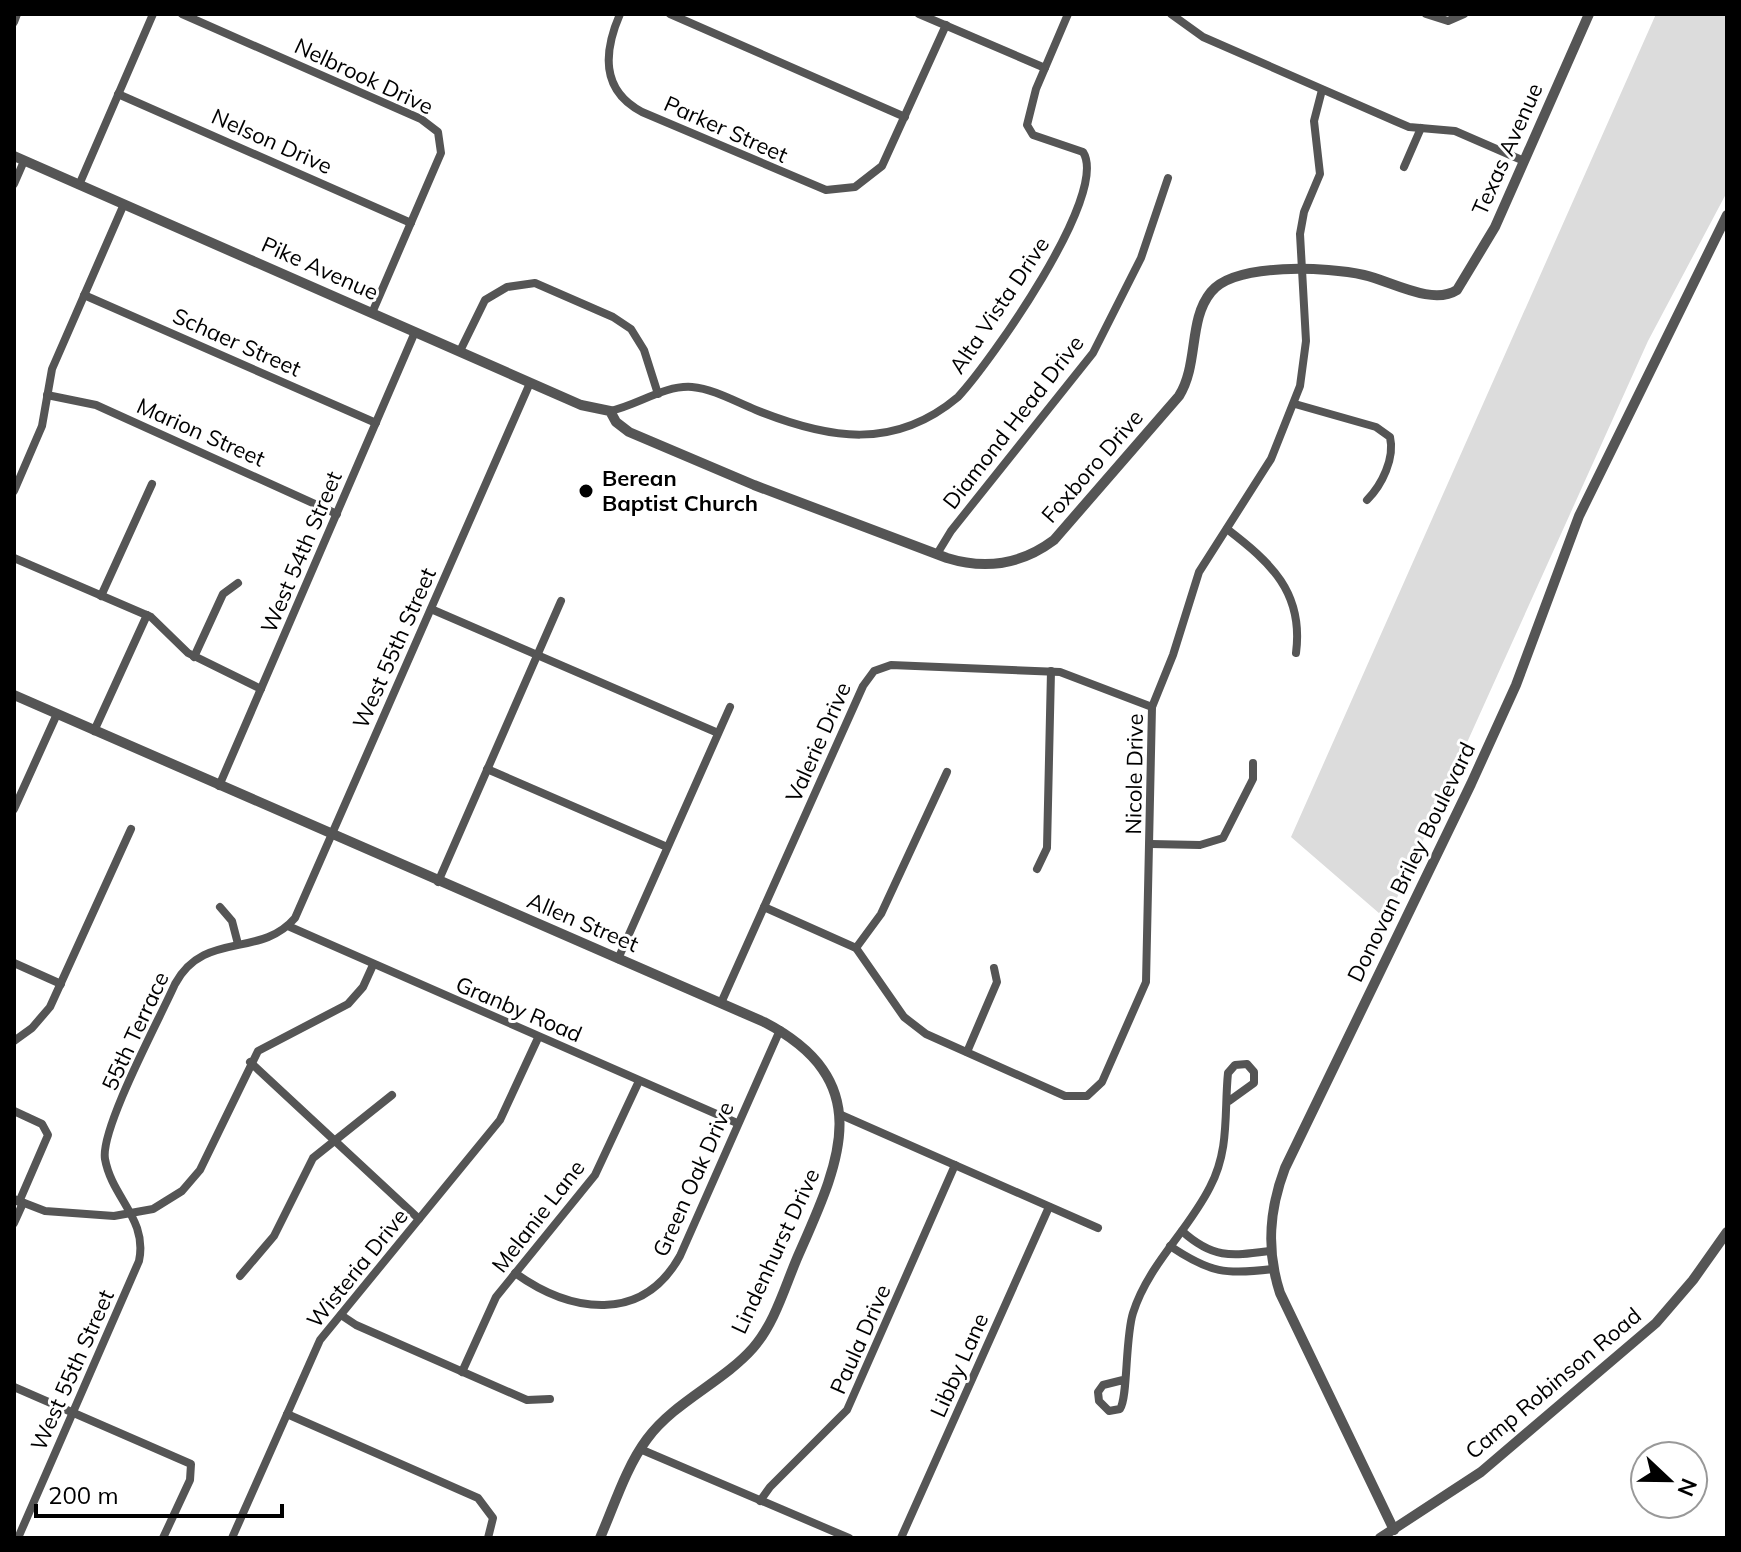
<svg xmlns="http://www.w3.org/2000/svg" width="1741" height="1552" viewBox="0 0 1741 1552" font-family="Mulish,sans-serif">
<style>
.green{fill:#dcdcdc}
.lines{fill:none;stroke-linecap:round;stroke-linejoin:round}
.minor{stroke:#555;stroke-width:8}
.tertiary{stroke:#555;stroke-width:10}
.poi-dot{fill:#000;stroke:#fff;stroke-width:3}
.labels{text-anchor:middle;stroke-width:6;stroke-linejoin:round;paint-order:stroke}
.street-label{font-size:22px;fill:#000;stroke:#fff}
.poi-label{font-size:22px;font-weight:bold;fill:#000;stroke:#fff;text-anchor:start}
</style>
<rect width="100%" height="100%" fill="#fff"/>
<polygon class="green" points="1656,14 1727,14 1727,192 1648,341 1387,920 1291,837"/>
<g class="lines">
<g class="minor">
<polyline points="182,14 421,119 438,132 441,153 372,313"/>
<path d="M620 14C604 51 600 90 642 112L826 190 855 187 882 166 946 25"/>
<polyline points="670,14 905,117"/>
<polyline points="919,14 1045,68"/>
<polyline points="1171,14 1203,37 1395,121 1409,127 1455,131 1524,161"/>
<polyline points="1426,14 1448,21 1464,14"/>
<polyline points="14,22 17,14"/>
<polyline points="118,94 411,223"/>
<polyline points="1404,167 1421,128"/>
<polyline points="14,184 24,161"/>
<polyline points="79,185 153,14"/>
<polyline points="84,295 376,423"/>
<polyline points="460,351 485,300 507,287 535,283 613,317 631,329 644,350 658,394"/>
<polyline points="47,395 96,405 337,514"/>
<path d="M1295 404 1376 427 1390 437C1395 458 1382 485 1367 500"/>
<path d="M610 411C638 405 664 385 692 387 714 389 736 402 756 410 828 439 894 451 958 397 989 364 1110 194 1083 152L1033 135 1027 125 1036 89 1068 14"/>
<polyline points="14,491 42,426 52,369 124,204"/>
<path d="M1227 529C1270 562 1304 592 1296 653"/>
<polyline points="937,554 951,531 1093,353 1141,258 1168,178"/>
<polyline points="14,558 151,617 188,653 261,689"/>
<polyline points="101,596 152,484"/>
<polyline points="431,609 718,733"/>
<polyline points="194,657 223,594 238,583"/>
<polyline points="94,731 147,615"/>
<polyline points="487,769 667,847"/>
<polyline points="219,786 415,332"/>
<polyline points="14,809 57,714"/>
<polyline points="1151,844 1200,845 1223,838 1253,779 1253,763"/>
<polyline points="1037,869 1047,848 1051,671"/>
<polyline points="438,882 561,601"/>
<polyline points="220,907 232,921 238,944"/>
<polyline points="764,907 856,948 904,1017 926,1034 1065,1096 1087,1096 1102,1082 1146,982 1152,707 1173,655 1199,572 1271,459 1300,386 1306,341 1300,234 1304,212 1320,174 1314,121 1322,90"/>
<polyline points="288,926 737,1123"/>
<polyline points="856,948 881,914 947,772"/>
<polyline points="618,959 730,707"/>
<polyline points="14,963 61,984"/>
<polyline points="721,1003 863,686 874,671 891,665 1060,672 1152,707"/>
<polyline points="14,1041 32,1028 50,1007 131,829"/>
<polyline points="967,1052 997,982 994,968"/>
<polyline points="250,1062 419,1219"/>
<polyline points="14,1111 42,1124 48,1135 19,1202"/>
<polyline points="839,1114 1098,1228"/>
<polyline points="14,1199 45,1211 114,1216 153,1209 182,1191 200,1170 258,1051 348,1004 363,987 373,965"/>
<polyline points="14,1223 23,1203"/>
<path d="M1182 1231C1213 1259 1231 1256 1270 1251"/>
<path d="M1170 1246C1210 1273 1226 1275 1273 1269"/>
<path d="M515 1273C571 1313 642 1324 680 1256L780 1030"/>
<polyline points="240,1276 274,1236 313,1158 392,1095"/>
<polyline points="341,1315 356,1325 527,1400 550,1399"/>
<polyline points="462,1372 496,1297 595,1175 639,1081"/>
<path d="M1123 1380 1103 1385 1098 1392 1099 1401 1109 1411 1120 1409C1128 1398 1125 1338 1133 1313 1148 1265 1188 1231 1210 1187 1230 1149 1224 1112 1228 1073L1235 1065 1247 1064 1254 1072V1083L1229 1101"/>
<polyline points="14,1387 191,1464 190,1480 163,1538"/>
<polyline points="287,1414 478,1498 493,1518 488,1538"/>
<polyline points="640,1449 849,1538"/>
<polyline points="760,1501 770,1487 847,1410 955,1165"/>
<path d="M18 1538 139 1261C148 1219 112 1198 105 1159 100 1129 160 1018 175 984 204 930 260 959 295 918L530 383"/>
<polyline points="232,1538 320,1340 500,1120 538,1038"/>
<polyline points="901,1538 1049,1207"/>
</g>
<g class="tertiary">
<path d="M14 156 581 405 610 411 616 422 629 432 754 485 947 558C986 570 1022 564 1054 540L1179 396C1199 364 1188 320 1211 292 1235 262 1328 267 1364 275 1391 281 1432 306 1457 290L1495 227 1589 14"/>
<path d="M14 695 764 1022C879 1082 839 1163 798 1256 785 1286 775 1323 753 1348 723 1382 674 1402 647 1439 626 1467 614 1506 600 1538"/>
<path d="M1394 1530 1280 1293C1266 1250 1269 1210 1285 1168L1471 784 1516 685 1579 516 1727 215"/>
<polyline points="1380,1538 1481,1472 1656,1323 1693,1280 1727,1232"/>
</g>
</g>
<circle class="poi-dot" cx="586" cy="491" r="8"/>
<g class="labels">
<g class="street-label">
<text transform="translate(364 76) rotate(25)" y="8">Nelbrook Drive</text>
<text transform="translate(726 129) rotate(24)" y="8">Parker Street</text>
<text transform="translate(272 141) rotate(24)" y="8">Nelson Drive</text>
<text transform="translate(1507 149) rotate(-66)" y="8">Texas Avenue</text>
<text transform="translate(320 268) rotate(24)" y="8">Pike Avenue</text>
<text transform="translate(999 305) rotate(-56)" y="8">Alta Vista Drive</text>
<text transform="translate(237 342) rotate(24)" y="8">Schaer Street</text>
<text transform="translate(1013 422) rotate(-52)" y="8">Diamond Head Drive</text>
<text transform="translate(201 432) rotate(24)" y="8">Marion Street</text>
<text transform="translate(1092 466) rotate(-49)" y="8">Foxboro Drive</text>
<text transform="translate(301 552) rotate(-67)" y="8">West 54th Street</text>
<text transform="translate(394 648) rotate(-66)" y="8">West 55th Street</text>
<text transform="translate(818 742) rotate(-66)" y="8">Valerie Drive</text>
<text transform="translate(1134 774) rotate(-89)" y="8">Nicole Drive</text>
<text transform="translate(1411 862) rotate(-64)" y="8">Donovan Briley Boulevard</text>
<text transform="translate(583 922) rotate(23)" y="8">Allen Street</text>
<text transform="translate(519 1009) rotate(23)" y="8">Granby Road</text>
<text transform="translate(135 1031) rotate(-65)" y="8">55th Terrace</text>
<text transform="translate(693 1179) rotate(-66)" y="8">Green Oak Drive</text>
<text transform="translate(538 1216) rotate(-52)" y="8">Melanie Lane</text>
<text transform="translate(775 1251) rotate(-65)" y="8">Lindenhurst Drive</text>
<text transform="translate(357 1268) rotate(-51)" y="8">Wisteria Drive</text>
<text transform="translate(860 1339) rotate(-66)" y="8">Paula Drive</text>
<text transform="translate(959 1365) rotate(-66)" y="8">Libby Lane</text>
<text transform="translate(72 1370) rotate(-66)" y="8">West 55th Street</text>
<text transform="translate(1553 1383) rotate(-40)" y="8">Camp Robinson Road</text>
</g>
<g class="poi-label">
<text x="602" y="486">Berean<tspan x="602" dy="25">Baptist Church</tspan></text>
</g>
</g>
<rect width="1741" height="1552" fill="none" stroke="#000000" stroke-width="32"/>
<g transform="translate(1669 1480) rotate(112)"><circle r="38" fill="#ffffff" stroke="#999999" stroke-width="2"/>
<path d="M0-6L14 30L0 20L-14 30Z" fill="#000000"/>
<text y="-12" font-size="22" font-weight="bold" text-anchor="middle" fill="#000000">N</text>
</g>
<path d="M36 1504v12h246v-12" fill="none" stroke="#000000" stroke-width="4"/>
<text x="48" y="1504" font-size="24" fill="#000000" stroke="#ffffff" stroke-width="6" paint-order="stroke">200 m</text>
</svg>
